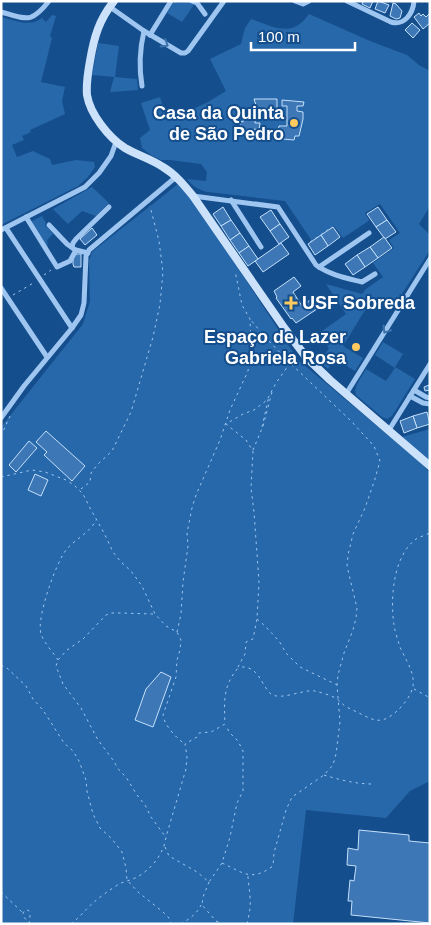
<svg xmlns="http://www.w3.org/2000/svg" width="431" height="925" viewBox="0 0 431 925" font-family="Arial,sans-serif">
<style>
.green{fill:#2768ab}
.building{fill:#3d77b5;stroke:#c4e0fb}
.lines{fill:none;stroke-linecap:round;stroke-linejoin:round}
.path{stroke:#9ec6f0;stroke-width:1;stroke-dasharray:2.5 4;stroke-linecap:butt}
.street{stroke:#9ec6f0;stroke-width:5}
.secondary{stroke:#cce2fb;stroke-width:8}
.oneway{stroke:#3e72aa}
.poi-dot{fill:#ffca5d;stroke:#154e8c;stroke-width:2}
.labels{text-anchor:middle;stroke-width:4;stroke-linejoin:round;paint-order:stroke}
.poi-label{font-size:18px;font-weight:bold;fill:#fff;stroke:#154e8c;text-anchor:end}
</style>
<rect width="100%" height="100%" fill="#154e8c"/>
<g class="green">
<polygon points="174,1 186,1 195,3 182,22 167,13"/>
<path d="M309 14 370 41 407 55 419 65 430 71V206L419 224 430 235V250L393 308 373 297 343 346 363 358 355 371 335 359 328 369 320 362 329 348 318 334 346 314 326 284 362 294 366 289 383 277 373 263 394 248 389 240 400 233 380 204 365 213 369 220 367 222 343 238 334 226 312 241 285 201 208 192C198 190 193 186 187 179L206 181 207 172 201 164 170 160H161L151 155 142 148 140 138 150 130 141 103 160 97 168 121 208 102 226 91 210 59 241 44 245 28 251 19C267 24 286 36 301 23 304 21 306 17 309 14Z"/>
<path d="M52 15 56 16 50 36 52 38 41 82 65 87 62 101 65 114 30 130 31 132 22 136 24 140 12 145 17 157 33 151 50 159 52 165 76 160 94 162 95 167 88 177 78 186 1 225V17C15 20 29 28 42 18L46 22Z"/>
<polygon points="98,43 119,46 115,77 137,79 138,90 110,92 114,77 92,75"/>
<polygon points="178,184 195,202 298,360 417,459 430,473 430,781 410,791 386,818 306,810 293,924 1,924 1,427 83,324 90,301 89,261 92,252"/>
<polygon points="92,187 109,203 96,216 82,211 68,224 53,209"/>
<polygon points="42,216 46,223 45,225 53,234 47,240 48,249 33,225 32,221"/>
<path d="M383 342 403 354 395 367 415 379 392 416 387 419 382 417 356 395C353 386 362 377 366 369L386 381 395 368 375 355Z"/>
<polygon points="430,429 430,462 402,437"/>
</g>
<g class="building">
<polygon points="363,1 373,1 370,8 362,4"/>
<polygon points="378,1 389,5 385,13 375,9"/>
<polygon points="393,3 396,4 402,11 400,18 396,19 390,16"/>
<polygon points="419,13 421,16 423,14 426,17 429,14 430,16 430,23 423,29 414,17"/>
<polygon points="412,23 420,30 413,38 405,30"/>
<polygon points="254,99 277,99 277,110 265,108 256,109 255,123 260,123 259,130 254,129 253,134 240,132 240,121 243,122 245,111 250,111 256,105"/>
<polygon points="282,100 304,102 303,106 297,106 297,111 303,112 303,119 299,136 295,136 294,140 283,139 284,134 278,133 279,126 287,126 287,106 282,106"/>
<polygon points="223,207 231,220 221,226 213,214"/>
<polygon points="378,207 387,220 376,227 367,214"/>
<polygon points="271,210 280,224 270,231 260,217"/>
<polygon points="231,220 240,233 230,240 221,226"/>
<polygon points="387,220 396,232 385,239 376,227"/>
<polygon points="280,224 289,237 279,244 270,231"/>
<polygon points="333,227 340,237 328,246 321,235"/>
<polygon points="92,228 97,235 85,245 80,239"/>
<polygon points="240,233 249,246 239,253 230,240"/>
<polygon points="321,235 328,246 315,255 308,244"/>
<polygon points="384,237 392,248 378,258 370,247"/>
<polygon points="281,243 289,254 263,272 255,261"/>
<polygon points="249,246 258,259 248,266 239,253"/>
<polygon points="370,247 378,258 365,267 357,255"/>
<polygon points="77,254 81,254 81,267 74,267 73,264 73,260 74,256"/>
<polygon points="357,255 365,267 353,275 345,264"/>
<polygon points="294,277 301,286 293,292 302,306 310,300 317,309 296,323 292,318 291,319 276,298 277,297 274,291"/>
<polygon points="429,385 430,390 425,391 424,387"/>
<polygon points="427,412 430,424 417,428 413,416"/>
<polygon points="413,416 417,428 404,433 400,421"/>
<polygon points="46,431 85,466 72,481 44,455 47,452 36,442"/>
<polygon points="29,441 37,448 16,472 9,465"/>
<polygon points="35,474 48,480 41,496 28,490"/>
<polygon points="161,672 171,677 153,727 135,720 146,689"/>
<polygon points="359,830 409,835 409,841 430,843 430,923 351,915 352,901 348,901 350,880 354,881 356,866 347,865 348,848 358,850"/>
</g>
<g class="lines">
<g class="path">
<polyline points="310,242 332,227"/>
<polyline points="44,275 51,270"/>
<polyline points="13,295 35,282"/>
<path d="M290 363 276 383 267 400 254 410 243 414 226 424 246 440 253 451 251 488 254 512 259 582 257 619 253 639 246 642 245 654 238 667C253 666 257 673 264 685 266 688 268 692 271 694 281 701 303 689 315 691 322 693 331 695 337 699 340 701 342 704 345 706 350 709 355 711 359 713 376 722 382 724 397 711 403 706 412 694 413 686 415 672 405 659 400 647 398 640 395 632 394 625 390 599 393 556 416 539 420 537 425 535 430 533"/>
<polyline points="262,427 269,396"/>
<polyline points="1,436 10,416"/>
<polyline points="253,450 263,426 272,392"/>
<path d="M1 477 32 470 45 472 66 480 74 485 83 494 90 508 104 533 113 552 121 562 131 571 142 586 155 614 166 626 177 632 181 640 180 650 177 660 176 677 163 715C164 725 177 739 185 744"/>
<polyline points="81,489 90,482 91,473 98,464 112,451 131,412 153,337 160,304 163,272 159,241 150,206"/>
<polyline points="153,614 120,613 112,613 106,615 83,639 67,650 58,660 56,666 63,684 81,708 98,740 113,760 119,770 126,777 137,795 145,805 151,817 165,836"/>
<polyline points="257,619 265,626 279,641 286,653 300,667 337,685"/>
<polyline points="177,632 181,614 183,582 188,546 187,533 192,508 196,495 220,440 230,410 248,371 251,343 250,319 242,305 235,271"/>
<path d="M58 660C53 652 44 643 41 634 36 618 56 563 66 550 75 539 90 533 96 520"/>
<polyline points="1,665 7,668 26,686 33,699 43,710 64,743 73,751 79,761 86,780 87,791 93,814 100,828 112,839 122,852 126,868 127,880 138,892 163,912 169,918 171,924"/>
<polyline points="414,689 430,698"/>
<path d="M324 775C340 780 356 784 373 784"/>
<polyline points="165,847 169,856 197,872 209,882 222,863 230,837 237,803 243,791 243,751 238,741 229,732 226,725"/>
<path d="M222 863C244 873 251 882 273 866L274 853 286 810 292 797 324 775 333 765 336 754 340 722 337 685 338 675 344 653 353 630 356 618 357 608 347 566 348 555 353 534 365 508 375 479 380 461 374 446 351 421 290 363 265 337 250 319"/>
<polyline points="209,882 203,897 202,905 216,921 224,924"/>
<polyline points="1,892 22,912"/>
<path d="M29 924C30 920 30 917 30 913L28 910H25L23 913C23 918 27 920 30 924"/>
<path d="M71 924C79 918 86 909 94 902 100 897 108 891 116 886 123 881 130 881 137 877 152 869 164 853 166 837L186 769 187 756 185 744 197 737 199 733 211 732 225 724C224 701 223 686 238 668"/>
<path d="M181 924C189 919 197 914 201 905"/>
<path d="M247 924C249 915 251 907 250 898 250 890 248 883 248 876"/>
</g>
<g class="street">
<polyline points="192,1 197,3 205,14"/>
<polyline points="295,1 303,4 309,1"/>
<path d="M347 1 391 22C404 26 413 14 414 1"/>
<polyline points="110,7 144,31 181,53 185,53 188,51 224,1"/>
<path d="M1 12C27 19 31 24 49 1"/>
<polyline points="150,35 171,1"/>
<path d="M142 86C139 68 140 48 144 31"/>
<path d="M193 196 278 207 316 265C330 275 346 278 362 282L375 274"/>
<polyline points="231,200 261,247"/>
<polyline points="26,217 57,267 70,261 76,250 88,253"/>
<polyline points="49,225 67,244 74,249"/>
<polyline points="6,228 72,328"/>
<polyline points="1,230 85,187 99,173 111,156 116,142"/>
<polyline points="72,247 73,243 76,239 109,207"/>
<polyline points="319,267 369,233"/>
<polyline points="1,288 47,357"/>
<polyline points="414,390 426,397 430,398"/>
<polyline points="346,394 430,259"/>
<polyline points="410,396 423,403 430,404"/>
<polyline points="1,418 24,386 72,328 81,315 84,303 86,256 89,250 176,177"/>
<polyline points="389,430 430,364"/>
</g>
<path class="secondary" d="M114 1C99 20 94 37 90 61 88 72 86 84 87 95 90 114 109 138 125 148 137 155 151 159 163 167 175 174 184 185 193 196L285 329 306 357 330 380 430 466"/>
</g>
<defs><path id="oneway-chevron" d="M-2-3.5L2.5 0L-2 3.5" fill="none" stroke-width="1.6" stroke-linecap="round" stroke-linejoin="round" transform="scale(1.25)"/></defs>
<g class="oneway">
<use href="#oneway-chevron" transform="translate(165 44) rotate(32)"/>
<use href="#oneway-chevron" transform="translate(386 330) rotate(122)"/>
</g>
<g class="poi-dot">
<circle cx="294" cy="123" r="5"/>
<path d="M288.5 295.5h5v5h5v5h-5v5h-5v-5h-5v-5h5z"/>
<circle cx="356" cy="347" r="5"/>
</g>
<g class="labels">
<g class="poi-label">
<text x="284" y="119">Casa da Quinta<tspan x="284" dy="21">de São Pedro</tspan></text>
<text x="302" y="309" text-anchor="start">USF Sobreda</text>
<text x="346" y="343">Espaço de Lazer<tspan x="346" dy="21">Gabriela Rosa</tspan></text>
</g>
</g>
<rect width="431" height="925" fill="none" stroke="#ffffff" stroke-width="5"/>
<path d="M251 42v8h104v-8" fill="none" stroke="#ffffff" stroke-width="2.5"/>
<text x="258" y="42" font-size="15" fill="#ffffff" stroke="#154e8c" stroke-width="4" paint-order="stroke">100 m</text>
</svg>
